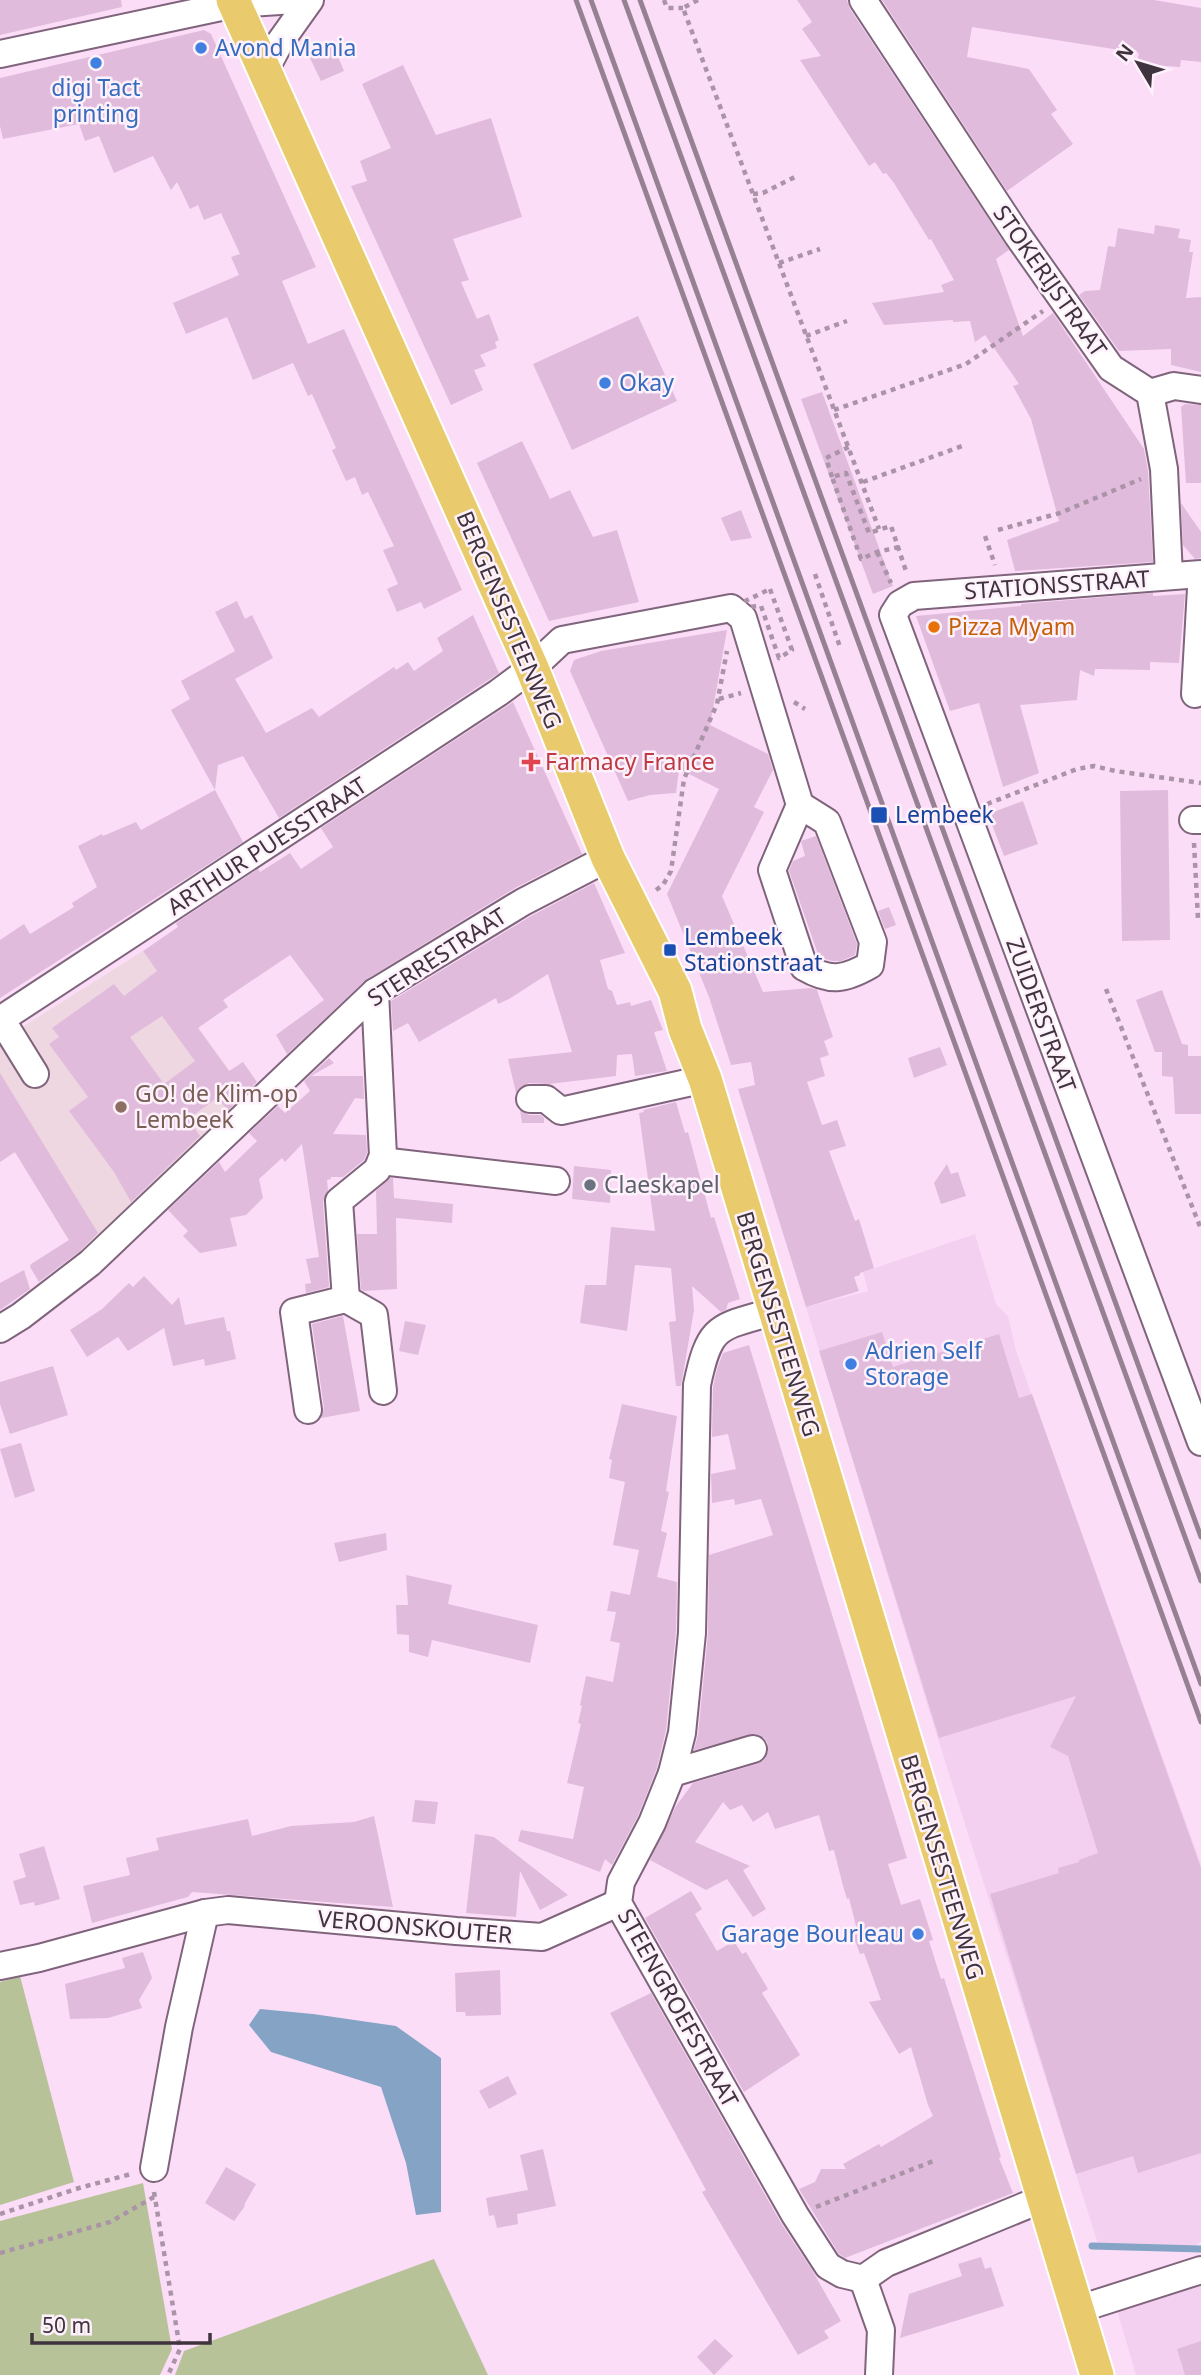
<svg xmlns="http://www.w3.org/2000/svg" width="1201" height="2375" viewBox="0 0 1201 2375" font-family="'Noto Sans',sans-serif">
<style>
.built{fill:#f4d0f0}
.education{fill:#efd7e2}
.green{fill:#b7c299}
.water{fill:#85a4c5}
.lines{fill:none;stroke-linecap:round;stroke-linejoin:round}
.stream{stroke:#85a4c5;stroke-width:7}
.building{fill:#e0bbdc;fill-rule:evenodd}
.minor-casing{stroke:#7f647c;stroke-width:30}
.major-casing{stroke:#fff;stroke-width:37}
.path{stroke:#ab94a8;stroke-width:4.5;stroke-dasharray:5 5;stroke-linecap:butt}
.minor{stroke:#fff;stroke-width:26}
.major{stroke:#e9cb6d;stroke-width:33}
.rail{stroke:#968193;stroke-width:5}
.shop-dot{fill:#3f7fe0;stroke:#fef1fc;stroke-width:2.5}
.food-dot{fill:#e8710a;stroke:#fef1fc;stroke-width:2.5}
.health-dot{fill:#e0444e;stroke:#fef1fc;stroke-width:2.5}
.transit-dot{fill:#1a4fb4;stroke:#fef1fc;stroke-width:2.5}
.education-dot{fill:#8d6e63;stroke:#fef1fc;stroke-width:2.5}
.worship-dot{fill:#6b7280;stroke:#fef1fc;stroke-width:2.5}
.labels{text-anchor:middle;stroke-width:5;stroke-linejoin:round;paint-order:stroke}
.shop-label{font-size:23px;fill:#366cbe;stroke:#fef1fc;text-anchor:start}
.street-label{font-size:23px;fill:#3f333d;stroke:#fef1fc}
.food-label{font-size:23px;fill:#c56008;stroke:#fef1fc;text-anchor:start}
.health-label{font-size:23px;fill:#be3a42;stroke:#fef1fc;text-anchor:start}
.transit-label{font-size:23px;fill:#164399;stroke:#fef1fc;text-anchor:start}
.education-label{font-size:23px;fill:#785e54;stroke:#fef1fc;text-anchor:start}
.worship-label{font-size:23px;fill:#5b616d;stroke:#fef1fc;text-anchor:start}
</style>
<rect width="100%" height="100%" fill="#fcddf8"/>
<g class="built">
<polygon points="975,1234 996,1304 1008,1316 1016,1351 1201,1864 1201,2242 1196,2245 1174,2248 1098,2244 931,1717 806,1307 868,1291 863,1272"/>
<polygon points="1201,2277 1201,2375 1136,2375 1116,2307"/>
</g>
<polygon class="education" points="143,951 250,1099 81,1260 0,1128 0,1041"/>
<g class="green">
<polygon points="20,1976 74,2182 0,2205 0,1982"/>
<polygon points="143,2183 172,2349 160,2375 0,2375 0,2221"/>
<polygon points="434,2259 488,2375 175,2375 184,2351"/>
</g>
<polygon class="water" points="260,2009 313,2014 396,2026 441,2058 441,2212 416,2215 406,2163 381,2087 271,2052 249,2025"/>
<g class="lines">
<polyline class="stream" points="1092,2246 1201,2249"/>
</g>
<g class="building">
<polygon points="0,0 121,0 122,7 0,35"/>
<polygon points="797,0 847,0 850,9 1009,250 996,259 1023,336 1053,313 1144,449 1148,471 1153,562 1015,571 1007,540 1059,521 1031,419 1013,386 1019,384 985,335 975,342 970,321 953,322 953,320 884,325 872,303 944,292 941,285 954,280 931,239 929,240 894,183 886,173 883,174 875,162 869,166 800,60 821,56 802,29 812,22"/>
<polygon points="882,0 1154,0 1201,8 1201,62 1181,60 1180,67 1166,66 1137,62 1139,53 972,27 967,57 1029,69 1057,110 1051,114 1073,144 1007,191"/>
<polygon points="204,30 211,34 316,267 282,281 308,344 344,329 462,590 424,609 421,602 397,612 387,589 398,584 383,550 394,546 368,492 362,495 355,477 346,481 332,450 336,448 312,394 308,396 293,363 253,380 227,317 186,334 173,303 239,275 231,257 240,254 221,213 204,220 198,205 190,209 177,182 171,190 153,156 114,173 99,136 85,141 79,124 3,139 0,126 0,78"/>
<polygon points="333,45 344,71 321,81 309,56"/>
<polygon points="403,65 436,135 491,118 522,217 453,239 469,280 461,282 477,319 489,314 499,340 495,342 497,348 480,355 486,366 474,370 483,390 451,405 351,186 367,181 360,161 391,148 362,84"/>
<polygon points="1155,225 1180,229 1178,238 1191,240 1189,252 1193,252 1186,298 1201,297 1201,372 1171,365 1171,349 1119,351 1079,295 1085,291 1100,290 1108,246 1115,247 1118,228 1154,234"/>
<polygon points="638,316 677,401 572,450 533,364"/>
<polygon points="822,392 893,586 873,594 801,399"/>
<polygon points="1185,404 1201,405 1201,483 1186,483 1181,407"/>
<polygon points="522,441 550,499 570,490 593,537 617,530 639,602 549,621 477,463"/>
<polygon points="1181,503 1201,532 1201,558 1195,559 1183,545"/>
<polygon points="741,510 752,538 731,541 721,518"/>
<polygon points="1153,593 1153,596 1185,594 1179,663 1150,662 1150,670 1095,669 1094,676 1080,670 1077,700 1020,705 1039,773 1003,787 979,703 950,711 916,616 1021,606 1021,604"/>
<polygon points="237,601 245,619 252,615 273,658 235,679 266,733 312,708 319,717 394,667 396,670 408,662 414,671 443,651 437,638 473,615 499,673 279,818 243,756 218,765 215,790 171,710 190,699 181,681 235,651 215,612"/>
<polygon points="727,630 710,725 768,754 773,770 754,807 764,812 722,896 763,992 811,988 817,990 833,1037 824,1041 829,1055 820,1058 825,1076 807,1082 822,1125 837,1120 846,1146 829,1151 855,1221 859,1219 874,1268 860,1273 860,1275 854,1277 859,1291 806,1307 738,1089 755,1085 751,1062 731,1065 709,997 667,894 719,789 679,769 676,793 650,795 628,801 570,671 574,660 601,651"/>
<path d="M513 702 582 854 515 888 367 979 287 1054 276 1035 324 1000 290 955 223 1000 228 1007 198 1028 229 1071 243 1062 257 1082 228 1110 217 1098 188 1119 200 1136 131 1202 114 1172 69 1111 88 1097 49 1044 59 1037 52 1028 114 984 124 996 157 971 143 951 178 927 176 923 258 869 260 872 290 853 301 869 333 847 321 828ZM162 1016 195 1061 164 1084 130 1037Z"/>
<polygon points="215,790 243,842 0,998 0,940 24,924 30,934 74,907 72,903 97,887 78,846 102,834 103,836 136,822 141,830"/>
<polygon points="1168,790 1170,940 1122,941 1120,791"/>
<polygon points="1023,801 1038,844 1004,856 988,814"/>
<polygon points="816,836 857,944 855,955 841,961 832,961 819,957 789,871 793,861 805,856 801,841"/>
<polygon points="594,883 625,953 600,960 608,989 612,991 617,1005 630,1002 631,1006 651,1000 663,1030 654,1032 667,1071 635,1076 632,1054 617,1055 616,1076 549,1084 529,1083 522,1086 516,1093 508,1059 572,1052 548,974 509,999 498,1004 496,998 419,1042 408,1023 393,1031 391,1001 531,916"/>
<polygon points="889,907 896,925 885,929 878,911"/>
<polygon points="1162,990 1182,1044 1188,1045 1188,1056 1201,1056 1201,1114 1175,1114 1173,1077 1162,1076 1162,1052 1155,1052 1136,1000"/>
<polygon points="940,1047 947,1065 914,1078 908,1058"/>
<polygon points="329,1058 334,1063 311,1076 363,1076 364,1099 355,1098 333,1134 366,1135 367,1153 364,1160 343,1177 331,1177 331,1179 327,1180 328,1190 323,1202 329,1287 306,1293 305,1284 311,1283 306,1259 319,1257 302,1144 285,1162 282,1158 259,1179 263,1198 246,1215 230,1218 237,1246 200,1253 183,1236 188,1231 168,1210 219,1162 225,1172 257,1141 249,1133 278,1106 285,1113 310,1091 304,1081"/>
<polygon points="0,1073 98,1233 80,1251 39,1282 30,1267 31,1264 69,1240 15,1152 0,1162"/>
<polygon points="676,1102 685,1133 688,1132 711,1218 714,1217 740,1299 728,1303 726,1310 721,1312 692,1286 694,1310 681,1386 676,1386 669,1322 676,1321 671,1268 635,1265 627,1331 580,1323 585,1285 606,1285 611,1227 655,1231 639,1113 644,1112 643,1110"/>
<polygon points="520,1110 529,1115 540,1115 544,1118 544,1123 522,1123"/>
<polygon points="947,1164 951,1174 958,1172 966,1196 941,1204 934,1183"/>
<polygon points="574,1166 611,1170 610,1203 572,1199"/>
<polygon points="390,1178 393,1178 394,1198 453,1204 452,1223 396,1218 397,1289 364,1291 361,1289 357,1234 377,1234 376,1191"/>
<polygon points="24,1270 30,1289 0,1310 0,1283"/>
<polygon points="144,1276 172,1305 179,1297 185,1325 224,1317 227,1331 230,1331 236,1359 205,1366 204,1359 173,1366 164,1328 128,1351 118,1337 87,1357 70,1330 102,1309 129,1283 133,1287"/>
<polygon points="343,1316 360,1411 321,1418 324,1408 312,1324"/>
<polygon points="405,1321 426,1325 418,1355 399,1351"/>
<polygon points="882,1332 893,1367 999,1334 1019,1398 1032,1394 1201,1868 1201,2153 1138,2173 1133,2156 1076,2174 990,1894 1059,1873 1058,1868 1079,1862 1079,1860 1098,1853 1068,1756 1050,1747 1076,1696 939,1738 819,1351"/>
<polygon points="749,1345 907,1858 888,1864 901,1905 920,1899 933,1940 929,1941 941,1979 944,1978 1001,2157 999,2158 1013,2193 845,2258 839,2254 799,2189 815,2182 821,2169 846,2169 843,2164 879,2144 881,2147 933,2116 928,2105 911,2047 899,2054 869,2002 881,2000 864,1953 860,1954 853,1935 858,1934 849,1898 847,1899 843,1886 834,1850 829,1851 819,1815 775,1829 768,1812 753,1822 742,1805 730,1810 723,1802 695,1842 750,1866 743,1870 766,1909 753,1917 727,1879 706,1890 650,1860 676,1806 693,1783 757,1764 765,1759 768,1752 768,1744 764,1738 756,1734 694,1750 698,1735 708,1634 709,1555 773,1535 761,1499 735,1505 734,1499 712,1503 711,1474 736,1469 728,1434 712,1437 713,1387 717,1369 723,1353"/>
<polygon points="53,1366 68,1415 10,1434 0,1404 0,1382"/>
<polygon points="622,1404 677,1416 666,1491 669,1492 661,1531 667,1533 657,1577 677,1582 676,1632 666,1730 657,1768 638,1816 612,1865 605,1859 600,1872 518,1841 521,1830 573,1839 584,1787 567,1783 581,1724 578,1723 582,1706 580,1705 586,1676 613,1682 620,1643 610,1641 616,1612 607,1611 611,1591 630,1595 639,1550 613,1545 625,1482 609,1478 612,1460 609,1459"/>
<polygon points="21,1443 35,1491 15,1498 0,1449"/>
<polygon points="386,1533 387,1550 339,1562 334,1543"/>
<polygon points="406,1575 452,1585 448,1604 538,1625 530,1663 432,1640 428,1657 409,1652 409,1635 397,1634 396,1605 408,1605"/>
<polygon points="415,1800 438,1802 435,1824 412,1822"/>
<polygon points="374,1816 393,1907 192,1892 188,1897 92,1923 83,1886 130,1875 126,1858 159,1850 156,1838 248,1819 252,1836 291,1826 354,1822"/>
<polygon points="475,1834 494,1837 568,1895 540,1910 520,1871 516,1917 466,1913"/>
<polygon points="44,1846 60,1899 35,1906 34,1902 20,1905 13,1881 26,1877 19,1854"/>
<polygon points="691,1891 702,1909 695,1914 717,1951 734,1941 742,1954 746,1952 768,1989 762,1993 800,2055 744,2092 645,1918"/>
<polygon points="143,1952 152,1978 139,2000 142,2008 108,2018 70,2019 65,1984 125,1968 122,1958"/>
<polygon points="500,1970 501,2015 466,2016 465,2012 456,2012 455,1973"/>
<polygon points="651,1993 781,2223 812,2270 841,2321 824,2331 829,2338 798,2355 702,2192 706,2190 610,2013"/>
<polygon points="508,2076 517,2094 489,2109 479,2091"/>
<polygon points="543,2149 556,2206 517,2214 518,2224 497,2228 494,2215 489,2216 486,2198 528,2190 520,2155"/>
<polygon points="226,2167 256,2184 244,2205 245,2206 234,2221 205,2203"/>
<polygon points="981,2257 985,2269 991,2267 1004,2306 900,2338 909,2294 962,2276 958,2264"/>
<polygon points="715,2339 733,2356 714,2375 697,2357"/>
<polygon points="1201,2341 1201,2375 1185,2375 1177,2349"/>
</g>
<g class="lines">
<defs>
<g id="minor">
<polyline points="863,0 1018,236 1111,368 1150,393 1164,469 1169,576"/>
<polyline points="0,54 235,4 295,0"/>
<polyline points="265,70 280,42 310,0"/>
<polyline points="1150,393 1174,386 1201,390"/>
<polyline points="1201,574 914,596 900,604 893,615 1201,1442"/>
<polyline points="1195,694 1201,588"/>
<polyline points="1193,820 1201,820"/>
<polyline points="1,1019 35,1074"/>
<path d="M0 1020 498 693 532 668 562 640 731 608 743 618 800 805 772 870 804 967C830 982 844 980 870 965L873 942 827 822 800 805"/>
<polyline points="530,1099 546,1099 561,1111 705,1079"/>
<polyline points="381,1161 556,1181"/>
<polyline points="346,1299 374,1315 383,1391"/>
<path d="M775 1311C718 1328 710 1323 697 1385L692 1633 682 1733 672 1773 652 1823 621 1882 618 1903 795 2215 828 2266 842 2274 863 2279"/>
<polyline points="0,1329 21,1316 90,1263 375,992 523,902 608,858"/>
<polyline points="308,1410 294,1312 346,1299 339,1201 377,1170 383,1156 375,992"/>
<polyline points="672,1773 753,1749"/>
<polyline points="0,1966 39,1958 205,1913 228,1910 456,1931 542,1937 618,1903"/>
<polyline points="154,2168 179,2027 205,1913"/>
<polyline points="863,2279 886,2263 1042,2199"/>
<polyline points="863,2279 881,2330 879,2375"/>
<polyline points="1079,2309 1201,2270"/>
</g>
<polyline id="major" points="233,0 532,668 608,858 675,991 685,1029 705,1079 1097,2375"/>
</defs>
<use href="#minor" class="minor-casing"/>
<use href="#major" class="major-casing"/>
<g class="path">
<polyline points="664,0 667,8 683,8"/>
<polyline points="698,0 683,8 879,529"/>
<polyline points="753,194 763,193 795,177"/>
<polyline points="779,263 820,249"/>
<polyline points="806,336 847,321"/>
<polyline points="834,410 966,364 1043,311"/>
<polyline points="832,477 826,458 849,447"/>
<polyline points="863,482 965,445"/>
<polyline points="998,530 1060,513 1141,479"/>
<polyline points="985,536 995,565"/>
<polyline points="899,547 877,552 861,559 832,477 846,473 869,533 891,526 907,574"/>
<polyline points="877,552 891,583"/>
<polyline points="815,574 840,647"/>
<polygon points="770,589 792,650 779,658 761,606 731,608"/>
<polyline points="719,699 741,693"/>
<polyline points="794,702 805,709"/>
<polyline points="987,804 1077,769 1094,766 1115,771 1201,783"/>
<polyline points="1194,843 1198,919"/>
<polyline points="656,890 663,885 671,871 684,779 717,704 727,651"/>
<polyline points="1106,989 1201,1229"/>
<polyline points="154,2192 180,2349 168,2375"/>
<polyline points="816,2207 936,2160"/>
<polyline points="0,2214 79,2188 131,2174"/>
<polyline points="0,2253 110,2222 154,2197"/>
</g>
<use href="#minor" class="minor"/>
<use href="#major" class="major"/>
<g class="rail">
<polyline points="576,0 1201,1722"/>
<polyline points="591,0 1201,1684"/>
<polyline points="624,0 1201,1581"/>
<polyline points="640,0 1201,1537"/>
</g>
</g>
<g class="shop-dot">
<circle cx="201" cy="48" r="7"/>
<circle cx="96" cy="63" r="7"/>
<circle cx="605" cy="383" r="7"/>
<circle cx="851" cy="1364" r="7"/>
<circle cx="918" cy="1934" r="7"/>
</g>
<circle class="food-dot" cx="934" cy="627" r="7"/>
<path class="health-dot" d="M527.5 751.5h7v7h7v7h-7v7h-7v-7h-7v-7h7z"/>
<g class="transit-dot">
<rect x="870" y="806" width="18" height="18" rx="3.5"/>
<rect x="663" y="943" width="14" height="14" rx="3.5"/>
</g>
<circle class="education-dot" cx="121" cy="1107" r="7"/>
<circle class="worship-dot" cx="590" cy="1185" r="7"/>
<g class="labels">
<g class="shop-label">
<text x="215" y="56">Avond Mania</text>
<text x="96" y="96" text-anchor="middle">digi Tact<tspan x="96" dy="26">printing</tspan></text>
<text x="619" y="391">Okay</text>
<text x="865" y="1359">Adrien Self<tspan x="865" dy="26">Storage</tspan></text>
<text x="904" y="1942" text-anchor="end">Garage Bourleau</text>
</g>
<g class="street-label">
<text transform="translate(1050 281) rotate(55)" y="8">STOKERIJSTRAAT</text>
<text transform="translate(1057 585) rotate(-4)" y="8">STATIONSSTRAAT</text>
<text transform="translate(509 620) rotate(67)" y="8">BERGENSESTEENWEG</text>
<text transform="translate(267 846) rotate(-33)" y="8">ARTHUR PUESSTRAAT</text>
<text transform="translate(437 957) rotate(-33)" y="8">STERRESTRAAT</text>
<text transform="translate(1041 1015) rotate(70)" y="8">ZUIDERSTRAAT</text>
<text transform="translate(778 1324) rotate(73)" y="8">BERGENSESTEENWEG</text>
<text transform="translate(942 1867) rotate(73)" y="8">BERGENSESTEENWEG</text>
<text transform="translate(415 1927) rotate(5)" y="8">VEROONSKOUTER</text>
<text transform="translate(678 2008) rotate(61)" y="8">STEENGROEFSTRAAT</text>
</g>
<g class="food-label">
<text x="948" y="635">Pizza Myam</text>
</g>
<g class="health-label">
<text x="545" y="770">Farmacy France</text>
</g>
<g class="transit-label">
<text x="895" y="823">Lembeek</text>
<text x="684" y="945">Lembeek<tspan x="684" dy="26">Stationstraat</tspan></text>
</g>
<g class="education-label">
<text x="135" y="1102">GO! de Klim-op<tspan x="135" dy="26">Lembeek</tspan></text>
</g>
<g class="worship-label">
<text x="604" y="1193">Claeskapel</text>
</g>
</g>
<g transform="translate(1138 63) rotate(308)" stroke="#fef1fc" stroke-width="5" paint-order="stroke">
<path d="M0-5L12 26L0 18L-12 26Z" fill="#3f333d"/>
<text y="-10" font-size="19" font-weight="bold" text-anchor="middle" fill="#3f333d">N</text>
</g>
<path d="M32 2333v10h178v-10" fill="none" stroke="#3f333d" stroke-width="3.5"/>
<text x="42" y="2333" font-size="21" fill="#3f333d" stroke="#fef1fc" stroke-width="5" paint-order="stroke">50 m</text>
</svg>
